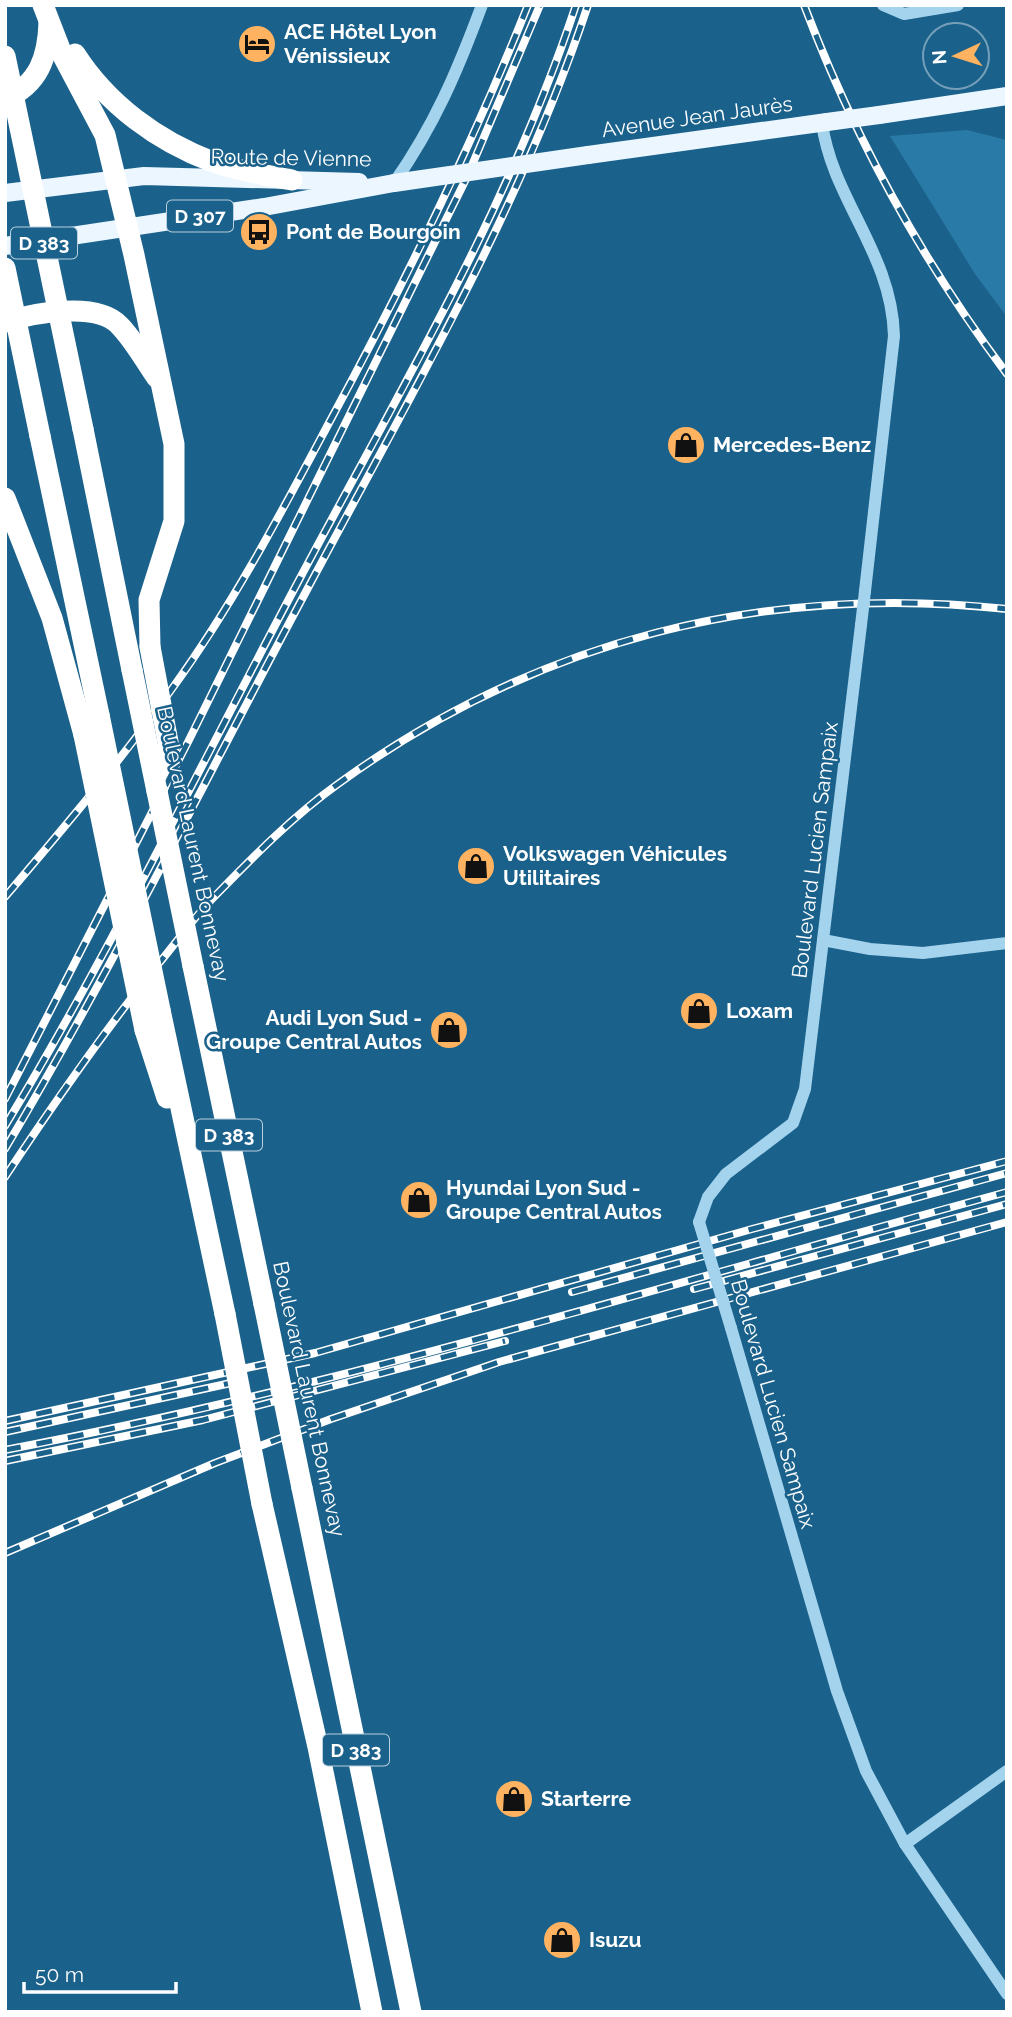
<svg xmlns="http://www.w3.org/2000/svg" width="1012" height="2017" viewBox="0 0 1012 2017" font-family="Raleway,sans-serif">
<style>
.green{fill:#2a7aa7}
.lines{fill:none;stroke-linecap:round;stroke-linejoin:round}
.minor{stroke:#a4d3ed;stroke-width:12}
.major{stroke:#ebf6ff;stroke-width:18}
.highway{stroke:#fff;stroke-width:21}
.rail-casing{stroke:#fff;stroke-width:8}
.rail{stroke:#1a618b;stroke-width:5;stroke-dasharray:16;stroke-linecap:butt}
.minor-bridge{stroke:#a4d3ed;stroke-width:12}
.major-bridge{stroke:#ebf6ff;stroke-width:18}
.highway-bridge{stroke:#fff;stroke-width:21}
.labels{text-anchor:middle;stroke-width:5;stroke-linejoin:round;paint-order:stroke}
.shield{fill:#1a618b;stroke:#bad0dc;stroke-width:2}
.shield-label{font-size:19px;font-weight:bold;fill:#fff}
.poi-label{font-size:21px;font-weight:bold;fill:#fff;stroke:#1a618b;text-anchor:start}
.street-label{font-size:21px;fill:#fff;stroke:#1a618b}
</style>
<rect width="100%" height="100%" fill="#1a618b"/>
<polygon class="green" points="967,130 1007,140 1007,317 975,274 890,136"/>
<g class="lines">
<g class="minor">
<polyline points="883,5 904,14 958,5"/>
<path d="M822 123C832 199 892 253 894 336L865 591"/>
<path d="M394 183C435 124 457 72 482 5"/>
<polyline points="823,940 870,949 923,953 1007,943"/>
<polyline points="699,1222 708,1197 726,1174 793,1123 805,1089 861,625"/>
<polyline points="731,1328 837,1691 866,1771 905,1844 1007,1994"/>
<polyline points="905,1844 1007,1771"/>
</g>
<g class="major">
<polyline points="879,115 1007,96"/>
<polyline points="588,155 827,122"/>
<polyline points="5,193 144,176 359,182"/>
<polyline points="5,246 264,207 394,183"/>
</g>
<g class="highway">
<polyline points="43,5 62,54 105,135 134,255 174,444 174,521 149,600 150,647"/>
<path d="M75 54C107 104 157 141 213 162 238 171 266 175 292 180"/>
<path d="M5 99C39 84 48 57 49 22"/>
<path d="M5 322C33 313 97 301 119 325 134 340 145 361 157 378"/>
<polyline points="83,429 132,670"/>
<polyline points="40,436 99,715"/>
<polyline points="5,498 52,618 84,735"/>
<polyline points="157,791 169,747"/>
<polyline points="193,966 264,1304"/>
<polyline points="160,1010 225,1314"/>
<polyline points="145,1030 167,1098"/>
<polyline points="302,1488 411,2012"/>
<polyline points="262,1504 318,1747 372,2012"/>
</g>
<defs>
<g id="rail">
<path d="M804 5C854 137 922 261 1007 374"/>
<path d="M5 897C63 829 122 759 174 686 234 603 282 511 330 421 403 286 471 148 528 5"/>
<polyline points="5,1099 189,740 467,177 540,5"/>
<path d="M5 1126C112 949 202 762 299 580 399 392 509 208 576 5"/>
<path d="M5 1149C114 966 208 774 309 586 410 396 520 210 588 5"/>
<path d="M5 1177C54 1103 104 1031 160 962 178 940 195 916 215 896 253 857 293 816 338 784 536 640 764 583 1007 609"/>
<polyline points="694,1289 1007,1204"/>
<polyline points="572,1292 1007,1173"/>
<polyline points="5,1421 315,1353 752,1229 1007,1161"/>
<polyline points="5,1432 231,1383"/>
<path d="M5 1450C344 1386 674 1282 1007 1192"/>
<polyline points="5,1461 203,1420 505,1341"/>
<polyline points="5,1553 215,1463 331,1419 499,1362 1007,1222"/>
</g>
</defs>
<use href="#rail" class="rail-casing"/>
<use href="#rail" class="rail"/>
<g class="minor-bridge">
<polyline points="861,625 865,591"/>
<polyline points="699,1222 731,1328"/>
</g>
<g class="major-bridge">
<polyline points="827,122 879,115"/>
<polyline points="394,183 588,155"/>
</g>
<g class="highway-bridge">
<polyline points="5,56 83,429"/>
<polyline points="5,268 40,436"/>
<polyline points="150,647 169,747"/>
<polyline points="132,670 193,966"/>
<polyline points="99,715 160,1010"/>
<polyline points="84,735 145,1030"/>
<polyline points="264,1304 302,1488"/>
<polyline points="225,1314 262,1504"/>
</g>
</g>
<defs>
<symbol id="hotel-disc" viewBox="-11 -11 22 22"><circle r="9.5" fill="#ffb361" stroke="#1a618b"/><path d="M-6-4.5h1.5V1H6V5H4.5V3h-9V5H-6ZM-4 0a1.8 1.8 0 1 1 3.6 0ZM.5 0V-2.5h3Q6-2.5 6 0Z" fill="#111"/></symbol>
<symbol id="bus-disc" viewBox="-11 -11 22 22"><circle r="9.5" fill="#ffb361" stroke="#1a618b"/><path d="M-5-6H5V4H4V6H2V4H-2V6H-4V4H-5ZM-3.5-4V0h7V-4ZM-3.5 1.2v1.5H-2V1.2ZM2 1.2v1.5H3.5V1.2Z" fill="#111"/></symbol>
<symbol id="shop-disc" viewBox="-11 -11 22 22"><circle r="9.5" fill="#ffb361" stroke="#1a618b"/><path d="M-5-2.5h2.3a2.7 3.5 0 0 1 5.4 0H5L5.5 6h-11ZM-1.5-2.5h3a1.5 2.3 0 0 0-3 0Z" fill="#111"/></symbol>
</defs>
<g fill-rule="evenodd">
<use href="#hotel-disc" x="235" y="22" width="44" height="44"/>
<use href="#bus-disc" x="237" y="210" width="44" height="44"/>
<use href="#shop-disc" x="664" y="423" width="44" height="44"/>
<use href="#shop-disc" x="454" y="844" width="44" height="44"/>
<use href="#shop-disc" x="677" y="989" width="44" height="44"/>
<use href="#shop-disc" x="427" y="1008" width="44" height="44"/>
<use href="#shop-disc" x="397" y="1178" width="44" height="44"/>
<use href="#shop-disc" x="492" y="1777" width="44" height="44"/>
<use href="#shop-disc" x="540" y="1918" width="44" height="44"/>
</g>
<g class="labels">
<g class="shield">
<rect x="167" y="200.5" width="66" height="31" rx="5"/>
<rect x="11" y="227.5" width="66" height="31" rx="5"/>
<rect x="196" y="1119.5" width="66" height="31" rx="5"/>
<rect x="323" y="1734.5" width="66" height="31" rx="5"/>
</g>
<g class="shield-label">
<text x="200" y="223">D 307</text>
<text x="44" y="250">D 383</text>
<text x="229" y="1142">D 383</text>
<text x="356" y="1757">D 383</text>
</g>
<g class="poi-label">
<text x="284" y="39">ACE Hôtel Lyon<tspan x="284" dy="24">Vénissieux</tspan></text>
<text x="286" y="239">Pont de Bourgoin</text>
<text x="713" y="452">Mercedes-Benz</text>
<text x="503" y="861">Volkswagen Véhicules<tspan x="503" dy="24">Utilitaires</tspan></text>
<text x="726" y="1018">Loxam</text>
<text x="422" y="1025" text-anchor="end">Audi Lyon Sud -<tspan x="422" dy="24">Groupe Central Autos</tspan></text>
<text x="446" y="1195">Hyundai Lyon Sud -<tspan x="446" dy="24">Groupe Central Autos</tspan></text>
<text x="541" y="1806">Starterre</text>
<text x="589" y="1947">Isuzu</text>
</g>
<g class="street-label">
<text transform="translate(697 117) rotate(-8)" y="7">Avenue Jean Jaurès</text>
<text transform="translate(291 158) rotate(1)" y="7">Route de Vienne</text>
<text transform="translate(193 844) rotate(78)" y="7">Boulevard Laurent Bonnevay</text>
<text transform="translate(815 850) rotate(-83)" y="7">Boulevard Lucien Sampaix</text>
<text transform="translate(309 1399) rotate(78)" y="7">Boulevard Laurent Bonnevay</text>
<text transform="translate(773 1404) rotate(74)" y="7">Boulevard Lucien Sampaix</text>
</g>
</g>
<rect width="1012" height="2017" fill="none" stroke="#ffffff" stroke-width="14"/>
<g transform="translate(956 56) rotate(266)"><circle r="33" fill="#1a618b" stroke="#76a0b9" stroke-width="2"/>
<path d="M0-5L12 26L0 18L-12 26Z" fill="#ffb361"/>
<text y="-10" font-size="19" font-weight="bold" text-anchor="middle" fill="#ffffff">N</text>
</g>
<path d="M24 1982v10h152v-10" fill="none" stroke="#ffffff" stroke-width="3.5"/>
<text x="35" y="1982" font-size="21" fill="#ffffff" stroke="#1a618b" stroke-width="5" paint-order="stroke">50 m</text>
</svg>
